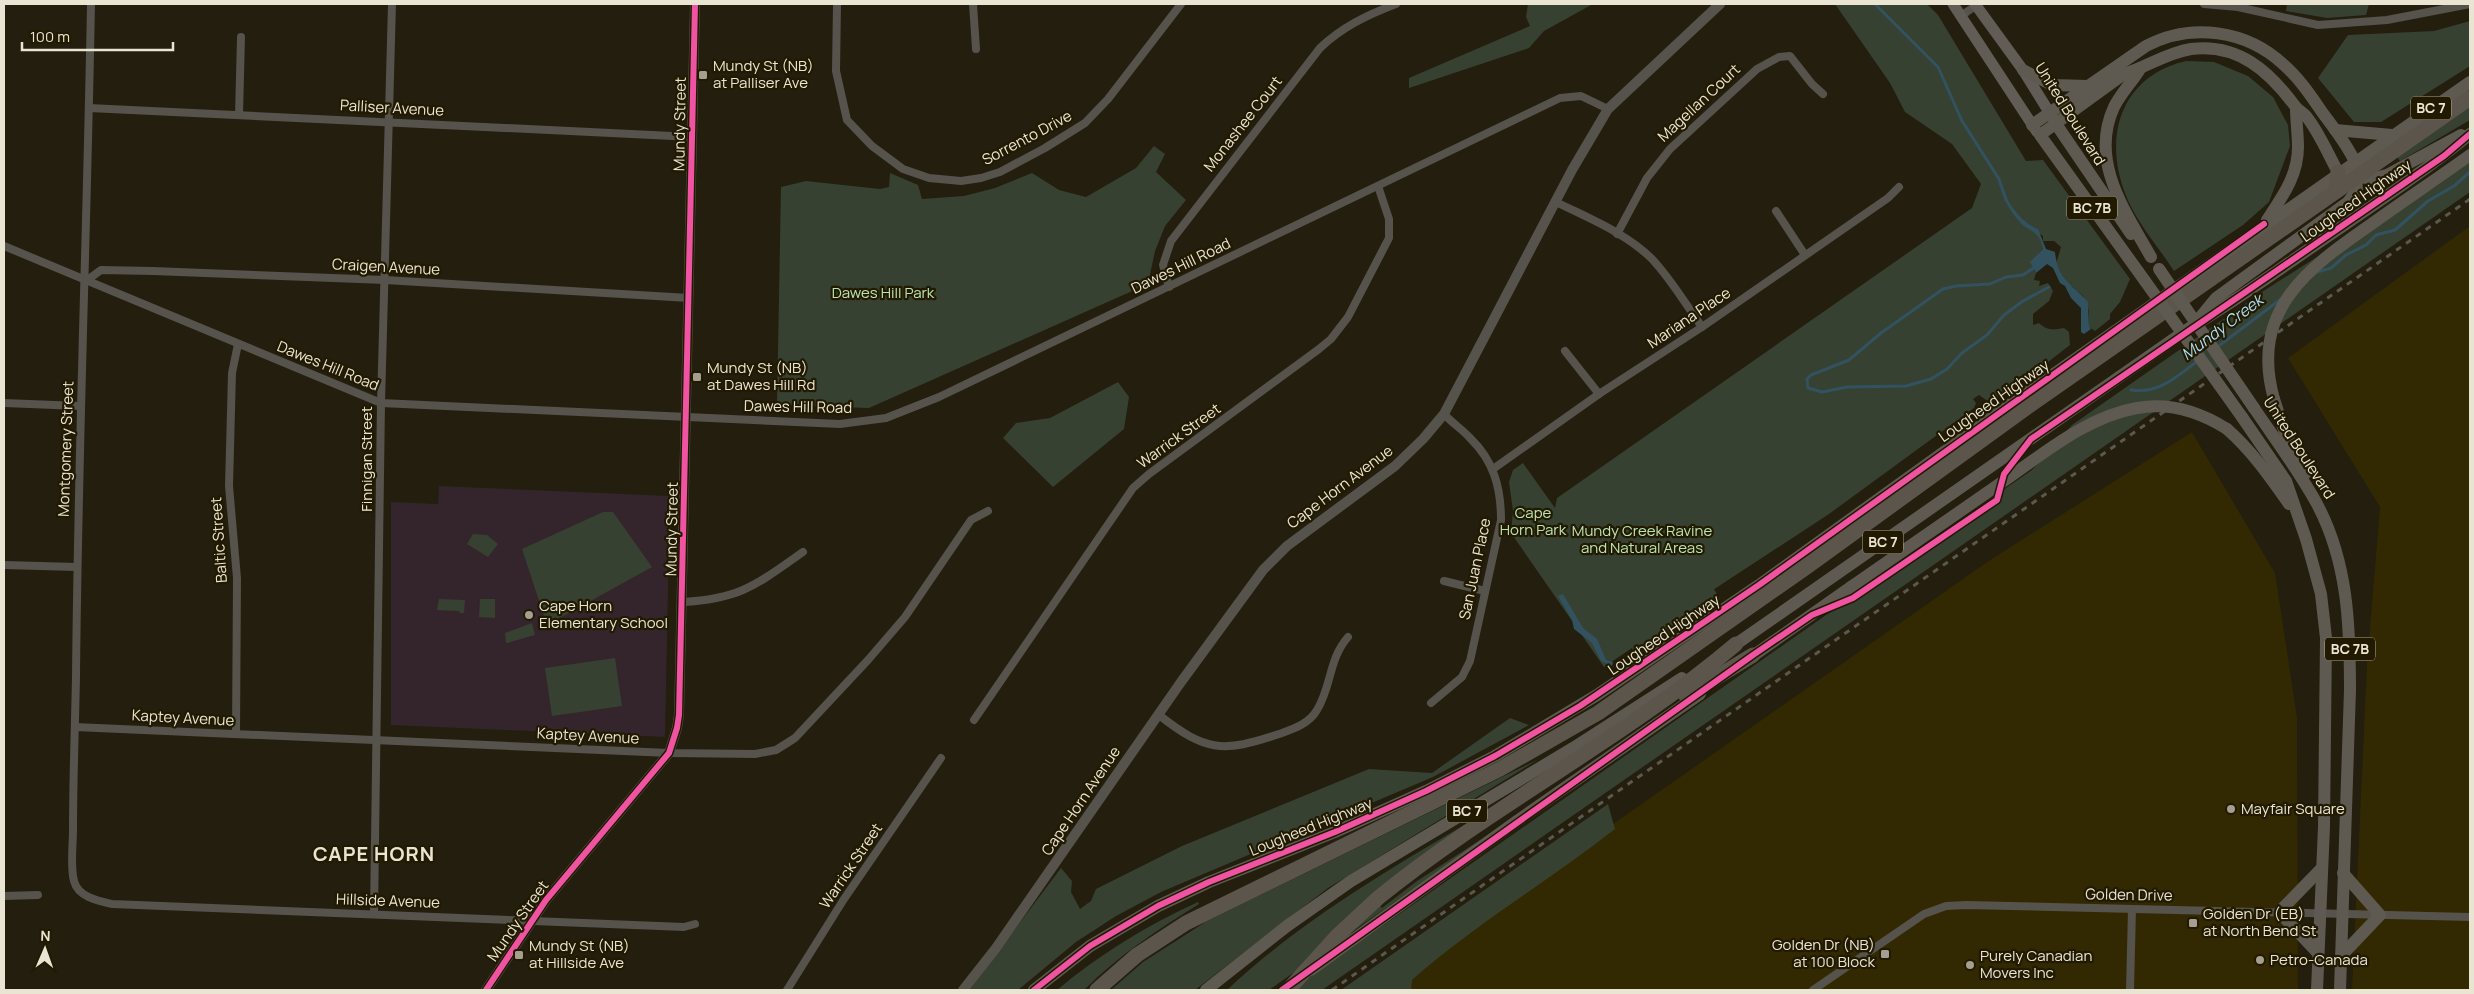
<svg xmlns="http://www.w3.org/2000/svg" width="2474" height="994" viewBox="0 0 2474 994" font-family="Manrope,sans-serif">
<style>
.built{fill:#322802}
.education{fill:#33252b}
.green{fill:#374131}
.water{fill:#325260}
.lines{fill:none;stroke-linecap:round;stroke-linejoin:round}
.stream{stroke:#325260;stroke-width:3}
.minor{stroke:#56524c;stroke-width:8}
.tertiary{stroke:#56524c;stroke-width:10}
.secondary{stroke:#615c56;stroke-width:11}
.primary{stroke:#5f5a51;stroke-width:12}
.motorway{stroke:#5b554c;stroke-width:15}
.rail{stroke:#5b584e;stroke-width:3;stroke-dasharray:6 6;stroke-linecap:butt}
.primary-bridge{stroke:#5f5a51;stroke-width:12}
.motorway-bridge{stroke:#5b554c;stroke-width:15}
.cycleway-casing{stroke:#221a00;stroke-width:9}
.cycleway{stroke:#f153a3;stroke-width:6}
.poi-dot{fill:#a49f8e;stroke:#221a00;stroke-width:2}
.labels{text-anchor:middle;stroke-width:4.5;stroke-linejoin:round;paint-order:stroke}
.shield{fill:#221a00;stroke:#aea894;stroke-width:1}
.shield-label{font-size:14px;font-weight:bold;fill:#eae5d3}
.poi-label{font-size:15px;fill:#eae5d3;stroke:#221a00;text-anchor:start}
.street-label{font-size:15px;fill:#eae5d3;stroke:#221a00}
.park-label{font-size:15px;fill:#bce4b2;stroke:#221a00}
.water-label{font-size:16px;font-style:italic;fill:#acdef8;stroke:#221a00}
.district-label{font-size:20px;font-weight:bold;letter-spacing:1px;fill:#eae5d3;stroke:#221a00}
</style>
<rect width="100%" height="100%" fill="#231e0d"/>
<g class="built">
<polygon points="2470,226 2470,990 2352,990 2367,664 2380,507 2288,358"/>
<polygon points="2192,432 2275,573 2297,717 2298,990 1404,990 1406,969 1990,560"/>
</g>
<polygon class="education" points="439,486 670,496 665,737 391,725 391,502 438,504"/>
<g class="green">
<polygon points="1528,4 1593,4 1544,31 1529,48 1409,88 1409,78 1530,26 1526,17"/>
<path d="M1835 4H1927L1938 15 2026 161 2043 160 2130 279 2120 302 2110 314V319L2095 331 2089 327V310L2083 296 2063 278 2056 264 2061 247 2054 241H2043V236L2035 231 2042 240 2043 249 2039 253 2034 270 2036 273 2034 280 2040 281 2039 286 2048 283 2053 291 2049 301 2033 314V325L2039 323C2048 331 2053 330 2064 328L2069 332 2070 345 2048 362 2028 373 2001 395 1989 402 1979 395 1973 399 1976 403 1974 408 1829 514 1716 588 1714 589 1720 599 1636 658 1632 648 1604 667 1511 533 1513 511 1509 482 1513 470 1523 463 1555 508 1557 498 1972 208 1981 184 1952 144 1905 112 1890 83Z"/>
<polygon points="2287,4 2369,4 2366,15 2327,18 2286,11"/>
<polygon points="2470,21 2470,66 2381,122 2354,122 2318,78 2348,35 2434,31"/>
<path d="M2186 61 2214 62 2248 76 2273 97 2288 125 2290 146 2269 202 2243 225 2174 271C2158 246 2135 221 2125 193 2103 136 2121 76 2186 61Z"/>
<polygon points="2470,106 2470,120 2400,161 2397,157"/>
<polygon points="1154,146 1165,154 1156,172 1186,200 1165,226 1155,251 1148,284 869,408 777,405 781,187 806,181 880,189 889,187 890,173 918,185 922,199 964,196 995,188 1032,173 1059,190 1086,197 1136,168"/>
<polygon points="2470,159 2470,192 1322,990 1291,990 1826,615 1865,592 1940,540 1993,497 2032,470 2072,425 2262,292"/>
<polygon points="1118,382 1129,397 1124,429 1053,487 1003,438 1016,423 1050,418"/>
<polygon points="603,512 613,512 652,567 547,625 522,549"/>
<polygon points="473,534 487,535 498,544 488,557 467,544"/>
<polygon points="439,599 465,600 464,613 460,613 459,611 437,610"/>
<polygon points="480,599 495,599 495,618 479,617"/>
<path d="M532 623 535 635C525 637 517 641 506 643L505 633Z"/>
<polygon points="615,658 622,706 552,716 545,668"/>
<polygon points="1510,718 1529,725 1433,777 1161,892 1116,916 1076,942 1018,990 969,990 1061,868 1072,881 1071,892 1080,909 1091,901 1096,889 1182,846 1369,769 1432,773"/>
<polygon points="1539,759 1328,888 1195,990 1111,990 1143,962 1207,921"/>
<path d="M1500 804 1371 894 1382 908 1417 881 1523 812 1269 990H1227C1308 914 1405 860 1500 804Z"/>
<path d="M1608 804 1615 829C1549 881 1475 924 1412 980L1411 990H1341Z"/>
<path d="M1198 902 1199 904C1157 930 1119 955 1084 990H1057C1100 954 1147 925 1198 902Z"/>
</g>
<g class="water">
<path d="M2006 196C2012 209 2024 224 2038 229L2046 249 2055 252C2058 281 2071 282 2088 302L2089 326 2091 329 2084 334 2081 332V308L2071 298 2065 286 2060 283 2053 268 2047 264 2036 273 2030 262 2043 249C2040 234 2036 234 2024 226 2018 221 2006 205 2004 197Z"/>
<polygon points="1563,594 1583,628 1597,639 1606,660 1613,662 1612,666 1601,661 1592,643 1574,629 1572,620 1558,596"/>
</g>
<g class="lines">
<g class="stream">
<polyline points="1875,4 1938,67 1962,121 1999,179 2006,200"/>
<polyline points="2035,267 2023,275 2006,277 1990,284 1956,286 1943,289 1881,333 1849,360 1811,375 1807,379 1808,388 1822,392 1847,387 1906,386 1931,379 1947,369 1962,353 1987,335 2004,315 2023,301 2049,287"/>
<polyline points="2317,272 2331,268 2346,255 2366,245 2376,235 2395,230 2428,201 2454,186 2470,172"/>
<polyline points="2216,348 2281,299"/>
<path d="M2131 390C2160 394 2177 376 2199 360"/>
</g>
<g class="minor">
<path d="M91 4C87 228 78 453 76 677 75 728 73 779 73 830 73 846 70 866 74 881 78 897 98 901 112 904L684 927 695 924"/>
<polyline points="837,4 836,71 847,120 872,146 903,169 929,178 961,181 981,178 1000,172 1045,148 1085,123 1108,99 1181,4"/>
<polyline points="973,4 976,49"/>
<polyline points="2204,4 2238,7 2318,25 2387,20 2470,4"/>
<polyline points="1961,16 1978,4"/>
<polyline points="89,108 693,137"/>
<polyline points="239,115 241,37"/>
<path d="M1556 202C1588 218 1626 233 1652 259 1671 279 1686 305 1702 327"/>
<polyline points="1776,211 1805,255"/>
<polyline points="1617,234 1647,178 1670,149 1757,69 1779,57 1790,56 1812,84 1823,94"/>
<polyline points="4,246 381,403 840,424 886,418 939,397 1560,98 1581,96 1608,109"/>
<polyline points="86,281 101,270 153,271 385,280 689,298"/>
<path d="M1169 287 1163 265 1171 241 1320 48C1342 27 1367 15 1396 4"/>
<polyline points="1565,351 1599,394"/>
<polyline points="4,403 80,406"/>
<polyline points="1493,469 1599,394 1702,327 1888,198 1899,187"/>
<polyline points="4,565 77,567"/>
<polyline points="1444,581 1485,591"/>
<path d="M683 602C741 599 757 584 803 552"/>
<path d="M1431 703 1462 677 1470 661 1501 520C1501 488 1494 461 1470 438 1462 429 1452 423 1444 414"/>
<path d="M1159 715C1206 752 1223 753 1279 734 1293 729 1309 724 1317 710 1332 686 1328 660 1348 637"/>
<polyline points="974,720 1133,488 1149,474 1319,349 1331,339 1348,317 1389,238 1389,219 1378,186"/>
<polyline points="75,727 669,753 755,754 776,750 795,738 868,660 905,617 971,520 988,511"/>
<polyline points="236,734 237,578 229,486 232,373 238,344"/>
<polyline points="4,896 38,895"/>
<polyline points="374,914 381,403 392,4"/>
<polyline points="787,990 844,899 941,758"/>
<polyline points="1813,990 1924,914 1946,906 1966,905 2470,917"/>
<polyline points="2130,990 2132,909"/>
</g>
<g class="tertiary">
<polyline points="486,990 546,900 669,753 677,728 679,715 695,4"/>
<polyline points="963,990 996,948 1181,682 1263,570 1287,546 1395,466 1423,439 1444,414 1572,170 1608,109 1720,4"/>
</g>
<g class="secondary">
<polyline points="1953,4 2037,132"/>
<polyline points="1975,4 2023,70 2054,120"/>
</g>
<g class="primary">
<path d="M2140 69C2132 82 2121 93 2114 107 2089 161 2125 211 2151 257"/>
<polyline points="2023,70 2052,85 2088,86"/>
<polyline points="2056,124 2131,234"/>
<path d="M2032 125 2146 46C2191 22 2247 30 2284 65 2299 78 2311 96 2322 112 2333 127 2346 143 2354 160 2357 168 2356 181 2357 190L2348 202 2216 298 2198 320"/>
<polyline points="2335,130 2392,135"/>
<path d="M2267 220C2282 197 2298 176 2298 147 2298 134 2296 121 2296 108"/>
<path d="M2145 281 2040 135 2124 74C2147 67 2166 53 2191 49 2238 43 2269 71 2295 106 2298 110 2302 112 2306 116 2319 132 2328 154 2338 172 2355 177 2370 181 2387 175L2461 135"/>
<polyline points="2274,399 2284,430 2306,473"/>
<path d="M2254 408C2275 439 2299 471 2317 504 2348 562 2350 626 2350 690L2340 990"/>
<polyline points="2242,417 2286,481 2306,539 2321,594 2326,638 2324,827 2317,990"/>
<path d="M2227 429C2252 451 2270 477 2289 504"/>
<path d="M1729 649 2191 327C2239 299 2284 266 2331 234 2378 202 2426 170 2470 134"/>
<polyline points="1747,660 1851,587"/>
<polyline points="2317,952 2279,912 2321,869"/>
<polyline points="2341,956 2380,915 2343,873"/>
<polyline points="1311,970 1514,823 1700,694"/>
<polyline points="1034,990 1090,946 1158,906 1209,882 1335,832 1426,791 1495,756 1597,695 1759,585 1991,418 2470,82"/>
<polyline points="1206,990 1287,926 1351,881 1573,748 1682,678"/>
</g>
<g class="motorway">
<polyline points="2336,191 2338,172"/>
<polyline points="1686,696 1753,655"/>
<path d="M1378 898C1491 806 1624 739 1736 644"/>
<polyline points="1097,990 1137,955 1186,923 1500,769 1598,713 1808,566 2029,406 2470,98"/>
</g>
<polyline class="rail" points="1332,990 2470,199"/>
<g class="primary-bridge">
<polyline points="2159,269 2254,408"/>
<polyline points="2145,281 2242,417"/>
<path d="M2274 399C2249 310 2308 268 2373 223 2405 200 2438 178 2470 155"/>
<path d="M1851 587C1900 553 1949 519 1998 485 2041 456 2085 417 2137 408 2170 402 2200 412 2227 429"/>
</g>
<polyline class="motorway-bridge" points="1288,990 1337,936 1378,898"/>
<defs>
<g id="cycleway">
<polyline points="486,990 546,900 669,753 677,728 679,715 695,4"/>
<polyline points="1034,990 1090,946 1158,906 1209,882 1335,832 1426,791 1495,756 1580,706 1759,585 2264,224"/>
<polyline points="1282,990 1753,655 1812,615 1853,598 1997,500 2004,474 2031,439 2393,191 2444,156 2470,134"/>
</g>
</defs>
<use href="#cycleway" class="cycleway-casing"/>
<use href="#cycleway" class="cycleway"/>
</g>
<g class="poi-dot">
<rect x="698" y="70" width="10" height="10" rx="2.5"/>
<rect x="692" y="372" width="10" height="10" rx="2.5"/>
<circle cx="529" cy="615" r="5"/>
<circle cx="2231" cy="809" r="5"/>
<rect x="2188" y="918" width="10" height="10" rx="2.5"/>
<rect x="1880" y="949" width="10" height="10" rx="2.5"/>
<rect x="514" y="950" width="10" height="10" rx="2.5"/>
<circle cx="2260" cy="960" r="5"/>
<circle cx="1970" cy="965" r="5"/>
</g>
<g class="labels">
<g class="shield">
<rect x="2411" y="96.5" width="40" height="23" rx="4"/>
<rect x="2067" y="196.5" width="50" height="23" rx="4"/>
<rect x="1863" y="530.5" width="40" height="23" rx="4"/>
<rect x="2325" y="637.5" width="50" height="23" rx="4"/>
<rect x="1447" y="799.5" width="40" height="23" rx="4"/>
</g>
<g class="shield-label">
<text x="2431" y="113">BC 7</text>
<text x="2092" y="213">BC 7B</text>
<text x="1883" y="547">BC 7</text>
<text x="2350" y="654">BC 7B</text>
<text x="1467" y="816">BC 7</text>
</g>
<g class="poi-label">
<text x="713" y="71">Mundy St (NB)<tspan x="713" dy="17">at Palliser Ave</tspan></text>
<text x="707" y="373">Mundy St (NB)<tspan x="707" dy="17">at Dawes Hill Rd</tspan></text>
<text x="539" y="611">Cape Horn<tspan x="539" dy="17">Elementary School</tspan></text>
<text x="2241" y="814">Mayfair Square</text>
<text x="2203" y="919">Golden Dr (EB)<tspan x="2203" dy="17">at North Bend St</tspan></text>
<text x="1875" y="950" text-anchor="end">Golden Dr (NB)<tspan x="1875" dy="17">at 100 Block</tspan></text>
<text x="529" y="951">Mundy St (NB)<tspan x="529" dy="17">at Hillside Ave</tspan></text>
<text x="1980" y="961">Purely Canadian<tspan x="1980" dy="17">Movers Inc</tspan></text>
<text x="2270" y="965">Petro-Canada</text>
</g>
<g class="street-label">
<text transform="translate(1699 103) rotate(-43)" y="5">Magellan Court</text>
<text transform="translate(392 108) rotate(3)" y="5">Palliser Avenue</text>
<text transform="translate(2070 114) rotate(58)" y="5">United Boulevard</text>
<text transform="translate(680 124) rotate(-89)" y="5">Mundy Street</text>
<text transform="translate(1243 124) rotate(-52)" y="5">Monashee Court</text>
<text transform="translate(1027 138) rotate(-28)" y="5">Sorrento Drive</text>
<text transform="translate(2356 201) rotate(-35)" y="5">Lougheed Highway</text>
<text transform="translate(1181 266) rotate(-26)" y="5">Dawes Hill Road</text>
<text transform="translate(386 267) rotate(3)" y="5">Craigen Avenue</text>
<text transform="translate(1689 318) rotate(-34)" y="5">Mariana Place</text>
<text transform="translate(328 366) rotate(22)" y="5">Dawes Hill Road</text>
<text transform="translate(1994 401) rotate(-35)" y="5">Lougheed Highway</text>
<text transform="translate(798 407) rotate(1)" y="5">Dawes Hill Road</text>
<text transform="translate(1179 436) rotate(-36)" y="5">Warrick Street</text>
<text transform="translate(2299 448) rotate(57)" y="5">United Boulevard</text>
<text transform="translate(66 449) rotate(-88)" y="5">Montgomery Street</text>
<text transform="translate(367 459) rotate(-90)" y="5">Finnigan Street</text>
<text transform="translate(1340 487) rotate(-37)" y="5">Cape Horn Avenue</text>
<text transform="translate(672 529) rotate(-89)" y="5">Mundy Street</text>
<text transform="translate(219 540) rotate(-94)" y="5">Baltic Street</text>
<text transform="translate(1475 569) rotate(-78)" y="5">San Juan Place</text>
<text transform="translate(1664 635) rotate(-34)" y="5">Lougheed Highway</text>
<text transform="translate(183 718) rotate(3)" y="5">Kaptey Avenue</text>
<text transform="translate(588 736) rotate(3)" y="5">Kaptey Avenue</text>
<text transform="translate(1081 801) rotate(-56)" y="5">Cape Horn Avenue</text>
<text transform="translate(1311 827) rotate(-22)" y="5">Lougheed Highway</text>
<text transform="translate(851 866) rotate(-56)" y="5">Warrick Street</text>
<text transform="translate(2129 895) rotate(1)" y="5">Golden Drive</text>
<text transform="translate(388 901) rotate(2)" y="5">Hillside Avenue</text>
<text transform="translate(518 921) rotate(-55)" y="5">Mundy Street</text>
</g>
<g class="park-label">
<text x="883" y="298">Dawes Hill Park</text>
<text x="1533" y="518">Cape<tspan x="1533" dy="17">Horn Park</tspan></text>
<text x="1642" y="536">Mundy Creek Ravine<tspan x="1642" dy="17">and Natural Areas</tspan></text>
</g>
<g class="water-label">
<text transform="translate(2222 327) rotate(-37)" y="6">Mundy Creek</text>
</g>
<g class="district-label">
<text x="374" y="861">CAPE HORN</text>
</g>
</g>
<rect width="2474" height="994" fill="none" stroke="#eae5d3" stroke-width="10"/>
<g transform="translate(45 949) rotate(2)" stroke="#221a00" stroke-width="4" paint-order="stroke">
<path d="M0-4L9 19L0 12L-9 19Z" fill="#eae5d3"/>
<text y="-8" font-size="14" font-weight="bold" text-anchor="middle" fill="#eae5d3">N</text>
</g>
<path d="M22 42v8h151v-8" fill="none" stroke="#eae5d3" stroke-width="2.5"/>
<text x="30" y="42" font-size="15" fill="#eae5d3" stroke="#221a00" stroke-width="4" paint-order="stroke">100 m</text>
</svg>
